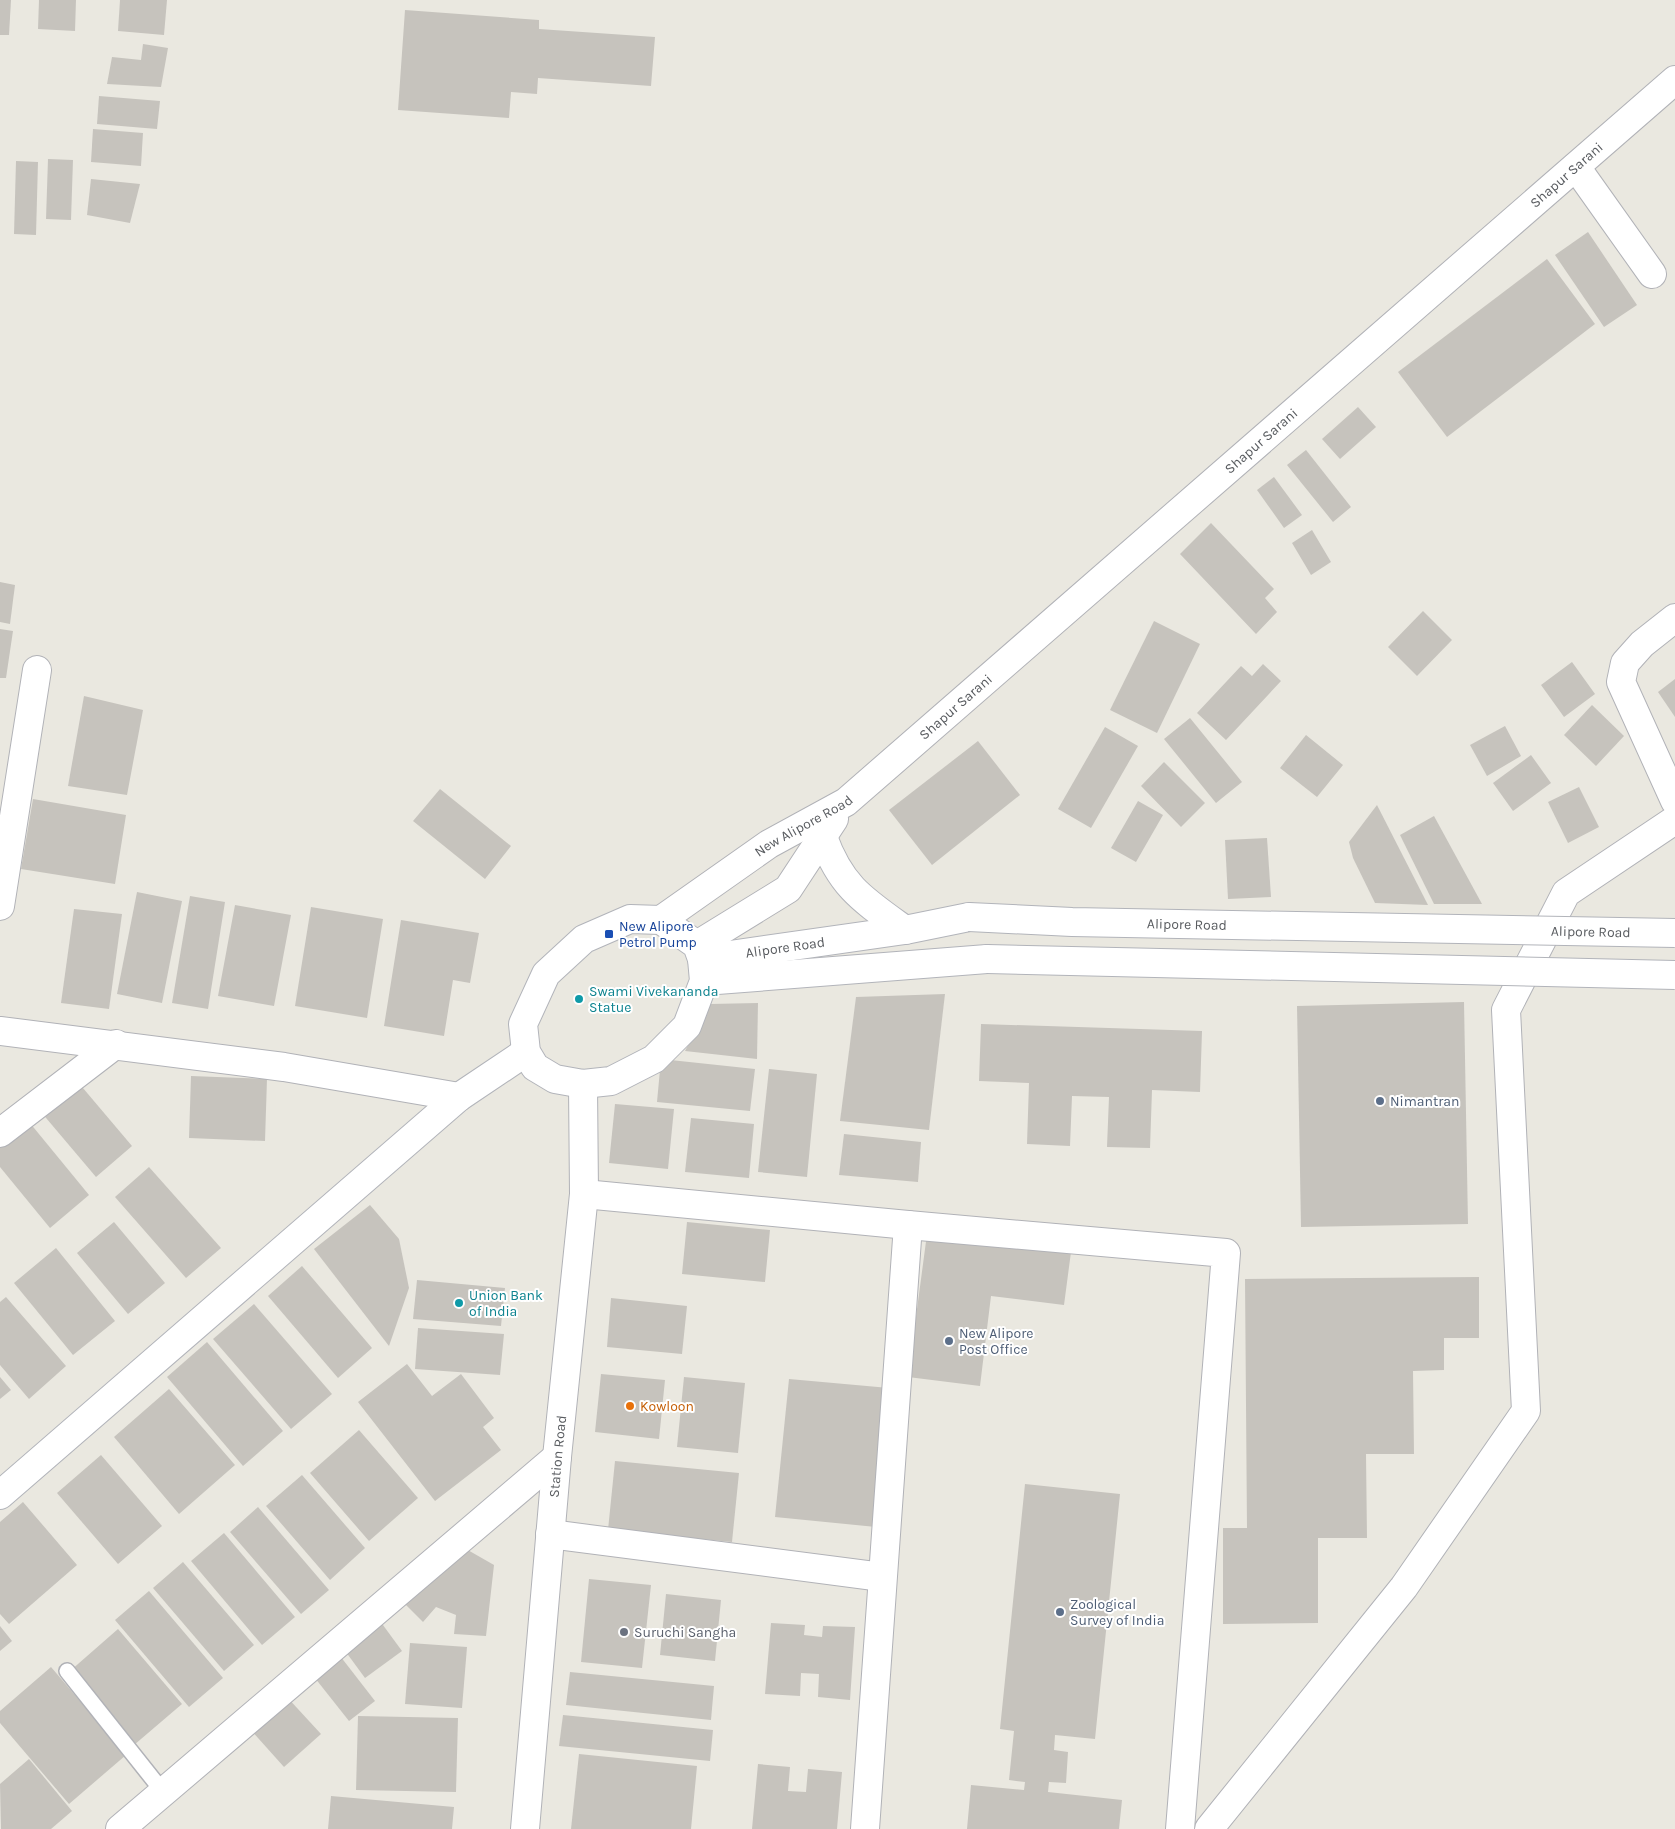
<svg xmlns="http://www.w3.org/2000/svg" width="1675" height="1829" viewBox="0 0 1675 1829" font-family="Karla,sans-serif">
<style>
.building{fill:#c6c3bd}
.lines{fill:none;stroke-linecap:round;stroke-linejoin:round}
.service-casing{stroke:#b1b2b7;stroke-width:18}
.minor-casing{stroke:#b1b2b7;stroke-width:30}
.tertiary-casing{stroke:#b1b2b7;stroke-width:30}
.secondary-casing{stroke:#b2b4ba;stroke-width:30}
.service{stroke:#fff;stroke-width:15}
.minor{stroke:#fff;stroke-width:28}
.tertiary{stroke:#fff;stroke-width:28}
.secondary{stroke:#fff;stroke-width:28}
.secondary-bridge-casing{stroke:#b2b4ba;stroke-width:30;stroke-linecap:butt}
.secondary-bridge{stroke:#fff;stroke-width:28}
.transit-dot{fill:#1a4fb4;stroke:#fff;stroke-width:2}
.culture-dot{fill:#0f9aa8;stroke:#fff;stroke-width:2}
.service-dot{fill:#5c6f8a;stroke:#fff;stroke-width:2}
.food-dot{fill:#e8710a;stroke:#fff;stroke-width:2}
.worship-dot{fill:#6b7280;stroke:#fff;stroke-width:2}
.labels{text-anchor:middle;stroke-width:4;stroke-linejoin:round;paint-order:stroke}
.street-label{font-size:14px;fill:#595c60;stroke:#fff}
.transit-label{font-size:14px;fill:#164399;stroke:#fff;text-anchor:start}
.culture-label{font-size:14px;fill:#0d838f;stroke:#fff;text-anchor:start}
.service-label{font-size:14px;fill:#4e5e75;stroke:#fff;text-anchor:start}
.food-label{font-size:14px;fill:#c56008;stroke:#fff;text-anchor:start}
.worship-label{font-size:14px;fill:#5b616d;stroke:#fff;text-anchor:start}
</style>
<rect width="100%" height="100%" fill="#eae8e0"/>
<g class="building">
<polygon points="0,0 11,0 9,35 0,35"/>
<polygon points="39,0 76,0 75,31 38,29"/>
<polygon points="120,0 167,0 164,35 118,31"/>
<polygon points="405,10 539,20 539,29 655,37 651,86 538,78 537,94 511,92 509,118 398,110"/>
<polygon points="143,44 168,48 161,87 107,84 112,57 141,60"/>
<polygon points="99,96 160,101 157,129 97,124"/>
<polygon points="93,129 143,133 141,166 91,162"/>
<polygon points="48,159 73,160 71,220 46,219"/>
<polygon points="16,161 38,162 36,235 14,234"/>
<polygon points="91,179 140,184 130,223 87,215"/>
<polygon points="1588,232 1637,305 1604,327 1555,255"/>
<polygon points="1547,259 1595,324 1447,437 1398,372"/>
<polygon points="1358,407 1376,427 1340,459 1322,439"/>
<polygon points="1306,450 1351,507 1333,522 1287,465"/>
<polygon points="1274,477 1302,515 1284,528 1257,490"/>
<polygon points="1211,523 1274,589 1265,598 1277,612 1256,634 1180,554"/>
<polygon points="1312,530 1331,562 1311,575 1292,543"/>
<polygon points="0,582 15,585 10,624 0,622"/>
<polygon points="1423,611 1452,640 1417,676 1388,647"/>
<polygon points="1154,621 1200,644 1157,733 1110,710"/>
<polygon points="0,629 13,631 6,678 0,678"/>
<polygon points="1572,662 1595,694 1564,717 1541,685"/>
<polygon points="1263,664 1281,681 1226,740 1197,713 1241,666 1252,676"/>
<polygon points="1675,679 1675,717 1658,692"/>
<polygon points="84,696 143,710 127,795 68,786"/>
<polygon points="1592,705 1624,736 1596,766 1564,735"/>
<polygon points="1190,718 1242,782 1216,803 1164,739"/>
<polygon points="1505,726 1521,756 1487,776 1470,745"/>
<polygon points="1105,727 1138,746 1091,828 1058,809"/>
<polygon points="1306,735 1343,765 1317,797 1280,768"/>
<polygon points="978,741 1020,795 932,865 889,810"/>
<polygon points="1531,755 1551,783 1513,811 1493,783"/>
<polygon points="1164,762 1205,803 1181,827 1141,786"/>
<polygon points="1579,787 1599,827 1568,843 1548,802"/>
<polygon points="440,789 511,846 485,879 413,821"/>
<polygon points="33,799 126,815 115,884 21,869"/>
<polygon points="1138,801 1163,815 1136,862 1111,848"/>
<polygon points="1377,805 1428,905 1375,903 1353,858 1349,842"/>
<polygon points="1434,816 1482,904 1434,904 1400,835"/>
<polygon points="1267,838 1271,897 1228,899 1225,840"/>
<polygon points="137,892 182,901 162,1003 117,994"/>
<polygon points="190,896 225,902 208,1009 172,1003"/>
<polygon points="235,905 291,915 274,1006 218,996"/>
<polygon points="311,907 383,919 367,1018 295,1006"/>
<polygon points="74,909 122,914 109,1009 61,1003"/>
<polygon points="401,920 479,933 470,983 453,980 444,1036 384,1026"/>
<polygon points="945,994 929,1130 840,1121 856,997"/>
<polygon points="1464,1002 1468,1224 1301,1227 1297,1006"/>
<polygon points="758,1003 757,1059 685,1051 710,1004"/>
<polygon points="981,1024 1202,1031 1200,1092 1152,1090 1150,1148 1107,1147 1109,1097 1072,1096 1070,1146 1027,1144 1029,1083 979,1081"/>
<polygon points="661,1059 755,1069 750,1111 657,1102"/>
<polygon points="769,1069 817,1074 807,1177 758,1172"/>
<polygon points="191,1076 267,1079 265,1141 189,1138"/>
<polygon points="77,1081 132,1146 96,1177 41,1112"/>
<polygon points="615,1104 674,1109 668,1169 609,1163"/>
<polygon points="25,1117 89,1195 50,1228 0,1167 0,1138"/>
<polygon points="691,1118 754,1124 749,1178 685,1172"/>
<polygon points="844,1134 921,1142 918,1182 839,1175"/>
<polygon points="149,1167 221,1248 186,1278 115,1197"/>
<polygon points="370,1205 399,1239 409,1288 389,1346 314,1249"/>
<polygon points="114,1222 165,1283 128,1314 77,1253"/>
<polygon points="687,1222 770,1230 765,1282 682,1274"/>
<polygon points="927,1234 1071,1252 1064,1305 991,1296 980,1386 908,1377"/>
<polygon points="56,1248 115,1321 73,1355 14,1283"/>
<polygon points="302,1266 372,1348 338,1378 268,1296"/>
<polygon points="1479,1277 1479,1338 1444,1338 1444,1370 1413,1371 1414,1454 1366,1454 1367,1538 1318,1538 1318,1623 1223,1624 1223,1528 1247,1528 1245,1279"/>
<polygon points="417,1280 505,1288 501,1326 413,1319"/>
<polygon points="6,1297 66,1366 29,1399 0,1365 0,1302"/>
<polygon points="611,1298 687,1306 682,1354 607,1347"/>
<polygon points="254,1304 332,1394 291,1429 213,1339"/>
<polygon points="418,1328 504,1334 500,1375 415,1369"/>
<polygon points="207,1342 283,1431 243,1466 167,1377"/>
<polygon points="407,1364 432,1396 461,1374 494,1418 483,1427 501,1450 435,1501 358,1402"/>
<polygon points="601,1374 665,1380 659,1439 595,1432"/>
<polygon points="0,1377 11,1390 0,1399"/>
<polygon points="684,1377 745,1383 738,1453 677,1447"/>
<polygon points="789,1379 889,1388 876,1527 775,1517"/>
<polygon points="169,1389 235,1465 179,1514 114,1437"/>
<polygon points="359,1430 418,1498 369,1541 310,1473"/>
<polygon points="101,1455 162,1526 118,1564 57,1493"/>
<polygon points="615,1461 739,1473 732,1542 608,1530"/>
<polygon points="302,1475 365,1548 330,1580 266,1506"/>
<polygon points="1025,1484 1120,1494 1095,1739 1055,1735 1054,1750 1068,1752 1066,1783 1049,1782 1048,1792 1122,1800 1119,1829 967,1829 971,1785 1024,1790 1025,1782 1009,1780 1014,1731 1000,1729"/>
<polygon points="23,1502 77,1565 9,1624 0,1614 0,1522"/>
<polygon points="258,1507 329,1590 301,1614 230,1532"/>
<polygon points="224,1533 295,1617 262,1645 191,1561"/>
<polygon points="466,1549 494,1565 486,1636 454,1634 456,1615 436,1607 423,1622 403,1602"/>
<polygon points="183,1562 254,1645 224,1671 153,1588"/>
<polygon points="589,1579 651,1585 642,1668 581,1662"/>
<polygon points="149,1591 223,1678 189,1707 115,1620"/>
<polygon points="666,1594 721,1600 715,1661 660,1655"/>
<polygon points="380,1621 402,1651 365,1678 343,1648"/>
<polygon points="771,1623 805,1625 804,1635 822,1637 823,1626 855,1627 850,1700 818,1697 819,1674 801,1673 800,1696 765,1694"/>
<polygon points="0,1626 12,1641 0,1651"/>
<polygon points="118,1629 182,1704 134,1745 70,1671"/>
<polygon points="410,1643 467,1647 462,1708 405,1704"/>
<polygon points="337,1652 375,1701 349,1721 311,1673"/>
<polygon points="51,1667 126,1755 69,1804 0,1723 0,1711"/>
<polygon points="570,1672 714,1686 711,1720 566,1705"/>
<polygon points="286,1696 321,1734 284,1767 250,1729"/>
<polygon points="563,1715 713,1730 710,1761 559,1746"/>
<polygon points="358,1716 458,1718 456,1792 356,1790"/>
<polygon points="579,1754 697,1766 691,1829 571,1829"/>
<polygon points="29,1759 72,1811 51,1829 1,1829 0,1784"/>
<polygon points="758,1764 790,1767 788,1791 806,1792 808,1769 842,1772 837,1829 752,1829"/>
<polygon points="331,1796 454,1807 452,1829 328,1829"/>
</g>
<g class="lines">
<defs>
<polyline id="service" points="67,1671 164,1793"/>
<g id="minor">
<polyline points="1576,167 1652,274"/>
<polyline points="1675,618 1642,644 1625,663 1621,682 1675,801"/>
<polyline points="0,906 37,670"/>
<polyline points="0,1133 116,1044"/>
<polyline points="584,1194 908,1225 865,1829"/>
<polyline points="908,1225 1226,1253 1180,1829"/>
<polyline points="550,1534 882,1577"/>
<polyline points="120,1829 557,1457"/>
<polyline points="1209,1829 1404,1587 1526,1411 1506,1010 1566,893 1675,820"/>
</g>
<g id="tertiary">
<path id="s1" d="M661 920 769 844 846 802 1675 80"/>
<polyline points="697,945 788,889 834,819"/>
<polyline points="0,1031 284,1067 459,1097"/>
<path id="s2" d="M525 1829 557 1457 584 1194 583 1084"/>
</g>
<g id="secondary">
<path d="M823 837C841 887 863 900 905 930"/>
<polygon points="630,919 661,920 697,945 702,959 704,981 687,1026 654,1059 611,1081 583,1084 555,1079 535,1067 526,1052 523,1024 546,974 584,939"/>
<path id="s3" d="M702 959 905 930 969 917"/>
<polyline points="704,981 987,959"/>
<polyline points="0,1495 459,1097 526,1052"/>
</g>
</defs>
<use href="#service" class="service-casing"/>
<use href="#minor" class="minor-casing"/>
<use href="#tertiary" class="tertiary-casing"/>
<use href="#secondary" class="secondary-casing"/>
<use href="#service" class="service"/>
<use href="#minor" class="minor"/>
<use href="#tertiary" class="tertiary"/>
<use href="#secondary" class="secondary"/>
<defs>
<g id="secondary-bridge">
<path id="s4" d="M969 917 1072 922 1675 933"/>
<polyline points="987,959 1675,975"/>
</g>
</defs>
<use href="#secondary-bridge" class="secondary-bridge-casing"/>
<use href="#secondary-bridge" class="secondary-bridge"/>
</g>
<rect class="transit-dot" x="604" y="929" width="10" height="10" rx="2.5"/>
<g class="culture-dot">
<circle cx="579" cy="999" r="5"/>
<circle cx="459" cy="1303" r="5"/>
</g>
<g class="service-dot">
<circle cx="1380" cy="1101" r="5"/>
<circle cx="949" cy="1341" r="5"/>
<circle cx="1060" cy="1612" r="5"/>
</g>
<circle class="food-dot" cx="630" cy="1406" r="5"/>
<circle class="worship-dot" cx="624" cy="1632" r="5"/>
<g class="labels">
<g class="street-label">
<text dy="5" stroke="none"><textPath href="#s1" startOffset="1175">Shapur Sarani</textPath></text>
<text dy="5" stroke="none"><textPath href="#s1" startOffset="770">Shapur Sarani</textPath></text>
<text dy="5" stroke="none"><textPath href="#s1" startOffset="365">Shapur Sarani</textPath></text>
<text dy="5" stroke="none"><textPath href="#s1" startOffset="171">New Alipore Road</textPath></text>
<text dy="5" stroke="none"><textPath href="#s4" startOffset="218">Alipore Road</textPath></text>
<text dy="5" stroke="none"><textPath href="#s4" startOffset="622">Alipore Road</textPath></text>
<text dy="5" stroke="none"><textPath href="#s3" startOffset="84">Alipore Road</textPath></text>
<text dy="5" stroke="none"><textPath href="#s2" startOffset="374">Station Road</textPath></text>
</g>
<g class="transit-label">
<text x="619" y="931">New Alipore<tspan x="619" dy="16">Petrol Pump</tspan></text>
</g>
<g class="culture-label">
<text x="589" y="996">Swami Vivekananda<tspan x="589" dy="16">Statue</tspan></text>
<text x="469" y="1300">Union Bank<tspan x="469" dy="16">of India</tspan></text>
</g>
<g class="service-label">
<text x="1390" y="1106">Nimantran</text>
<text x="959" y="1338">New Alipore<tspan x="959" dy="16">Post Office</tspan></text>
<text x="1070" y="1609">Zoological<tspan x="1070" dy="16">Survey of India</tspan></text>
</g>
<g class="food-label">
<text x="640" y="1411">Kowloon</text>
</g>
<g class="worship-label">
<text x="634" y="1637">Suruchi Sangha</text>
</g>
</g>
</svg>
